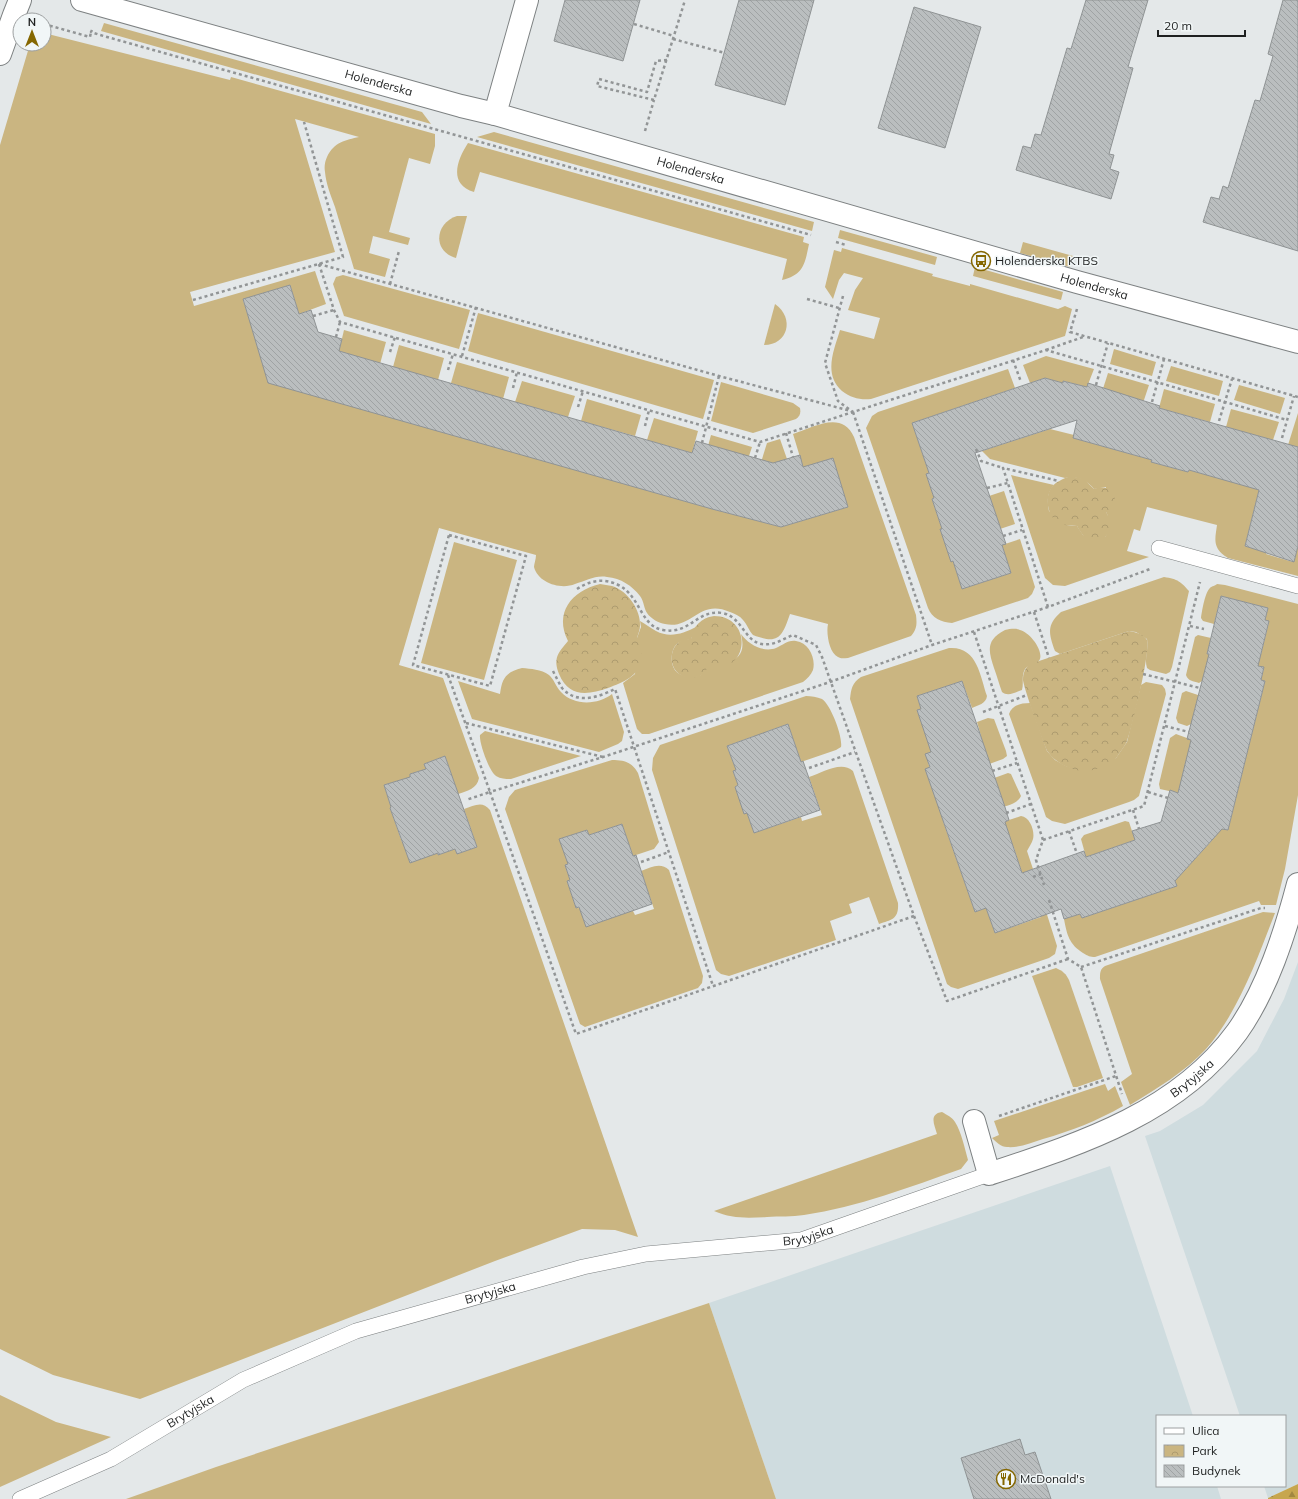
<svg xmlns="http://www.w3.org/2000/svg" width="1298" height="1499" viewBox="0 0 1298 1499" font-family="Mulish,sans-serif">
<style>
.built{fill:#cfdcdf}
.grass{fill:#cab581}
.forest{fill:url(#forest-firs)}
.park{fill:url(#park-crowns)}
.building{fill:url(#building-back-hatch);stroke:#8f9394}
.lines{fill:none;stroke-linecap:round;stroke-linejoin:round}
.service-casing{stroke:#7d8182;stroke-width:16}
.minor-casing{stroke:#7d8182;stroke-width:24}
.path{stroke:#929596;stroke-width:2.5;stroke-dasharray:3 3;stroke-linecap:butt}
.service{stroke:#fff;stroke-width:15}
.minor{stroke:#fff;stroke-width:22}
.labels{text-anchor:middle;stroke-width:3;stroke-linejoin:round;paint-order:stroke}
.street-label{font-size:12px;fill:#1e2020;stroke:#f1f6f7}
.poi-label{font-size:12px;fill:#1e2020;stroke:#f1f6f7;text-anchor:start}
</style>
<defs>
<pattern id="forest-firs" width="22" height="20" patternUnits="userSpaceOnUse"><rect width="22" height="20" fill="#c7a64e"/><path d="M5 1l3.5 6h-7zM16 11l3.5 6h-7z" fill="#a18740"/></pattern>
<pattern id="park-crowns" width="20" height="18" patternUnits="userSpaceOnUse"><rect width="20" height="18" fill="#cab581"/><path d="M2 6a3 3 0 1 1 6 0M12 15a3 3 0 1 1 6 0" fill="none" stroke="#ad9b6f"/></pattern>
<pattern id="building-back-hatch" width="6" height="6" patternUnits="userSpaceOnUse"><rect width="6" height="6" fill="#babebf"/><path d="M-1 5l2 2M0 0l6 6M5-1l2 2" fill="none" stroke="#9fa3a4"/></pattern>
</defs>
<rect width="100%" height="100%" fill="#e4e8e9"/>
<g class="built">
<polygon points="1298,962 1298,1484 1268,1498 1264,1486 1285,1486 1285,1416 1240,1416 1145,1136 1160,1131 1203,1105 1257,1051 1284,999"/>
<polygon points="1110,1166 1193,1416 1157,1416 1157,1486 1217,1486 1221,1499 776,1499 709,1303"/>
</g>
<g class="grass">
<polygon points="104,23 422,112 431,124 101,31"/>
<path d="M44 33 230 80 231 77 435 134V146L430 164 409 158 389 232 410 238 408 245 373 236 369 253 390 259 385 277 354 269C348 248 341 228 335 207 331 196 326 184 325 172 324 167 325 161 327 157 334 142 346 140 359 137L295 119 335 252 190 292 194 306 315 271 326 304 299 314 290 285 243 300 262 358 464 438 712 509 781 527 848 507 803 467 793 434C814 427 842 410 854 437L916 615C917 624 917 629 911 636L848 658C844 658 841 659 838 657 829 653 826 633 828 624L790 614C782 637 779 645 753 635 749 631 747 624 743 620 740 616 735 614 730 612 699 598 692 630 665 624 659 623 651 619 647 613 644 609 644 601 640 596 632 586 621 578 607 577 595 575 586 581 575 584 561 590 538 583 534 567 534 564 536 559 536 555L439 528 399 665 443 678 479 778C477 789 467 791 458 794L445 756 424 764 426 769 410 774 412 780H401L384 785 391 807 390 808 402 842 436 850 438 855 455 849 457 854 477 847 464 809C474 806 482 800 490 810L638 1237 615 1230 582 1229 495 1261 140 1399 53 1375 0 1349V145L30 44H44Z"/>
<polygon points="494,132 814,222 812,231 477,137"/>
<path d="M468 143 804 237 803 242 809 244C805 263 804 275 782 280L787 259 480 172 474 192C448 184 457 160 468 143Z"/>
<path d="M457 216H467L456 258C432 251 435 223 457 216Z"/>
<polygon points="840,230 937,257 935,265 838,238"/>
<polygon points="1023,242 1073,256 1070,267 1020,253"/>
<path d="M842 248 933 274 932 276 970 286V284L1058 309 1065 306 1072 309 1065 336 871 399C860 400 851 398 842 391 823 374 834 350 840 330L874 339 880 318 848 310 855 290 863 278 844 273 839 280 833 299 825 287 834 250 841 252Z"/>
<polygon points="975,267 1063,292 1061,300 973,276"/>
<polygon points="343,275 470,310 459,349 344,316 333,284 336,277"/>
<path d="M775 304C795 318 788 345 764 345Z"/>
<polygon points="478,313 714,380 703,419 468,351"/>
<polygon points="344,330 386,342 380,364 339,351"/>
<polygon points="399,345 444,358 438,380 393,367"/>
<polygon points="1114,349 1156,362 1152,376 1110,364"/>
<polygon points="1046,356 1094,369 1087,387 1064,381 1063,383 1045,378 1030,383 1023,365"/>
<polygon points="457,362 509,377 503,399 451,383"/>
<polygon points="1171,366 1223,381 1219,396 1166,381"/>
<path d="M1008 369 1015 388 912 423 929 473 926 474 934 498 932 499 942 529H940L951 561H953L962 589 1011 573 1002 545 1020 539 1035 587 1032 594 1028 598 952 623C941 622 932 618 928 608L866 428 872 416 878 412Z"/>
<polygon points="1108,373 1149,385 1143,403 1102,392"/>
<polygon points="522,381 575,396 568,417 515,402"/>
<path d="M721 382 793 403 800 408C801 413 800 416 796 419L753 433 711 421Z"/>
<polygon points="1239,385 1285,398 1280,414 1234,400"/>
<polygon points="1164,389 1215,404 1210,422 1159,408"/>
<polygon points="587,399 641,415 635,436 581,421"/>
<polygon points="1231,409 1279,422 1273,440 1226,427"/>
<polygon points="1298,413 1298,447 1288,445"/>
<polygon points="654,418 698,431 692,453 647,440"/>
<path d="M1050 429 1074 435 1073 438 1152 460 1151 462 1188 472 1189 470 1221 479 1260 486 1245 546 1266 552V554L1293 562 1298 546V576L1228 558C1212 548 1215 540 1217 525L1147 507 1140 531 1134 529 1127 551 1149 557 1065 586 1053 585 1045 578 1011 475 1054 485C1047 492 1047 502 1049 511L1066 525 1077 526 1083 535 1097 541 1106 536 1108 516 1106 512V487L1094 489C1088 480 1074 475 1065 478L990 459 982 451Z"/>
<polygon points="711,435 752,447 745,468 705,457"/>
<polygon points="780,439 787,459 758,472 767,443"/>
<polygon points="1004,491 1015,524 997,530 986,497"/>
<polygon points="454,542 517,560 484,680 421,663"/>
<path d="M1164 577C1178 579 1181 582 1189 591L1172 667 1170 672 1166 674 1150 670 1147 668C1144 658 1149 649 1147 639L1136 632 1129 631 1060 654 1055 651C1049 634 1046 625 1061 612Z"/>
<path d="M1217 584 1225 585 1298 604V795L1285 869 1276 905H1261L1259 901 1095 957C1090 957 1088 956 1083 953 1069 944 1067 935 1064 919L1080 914 1082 918 1177 886 1173 876 1183 872 1215 837 1217 828 1228 830 1265 681 1261 680 1264 668 1254 665 1261 654 1269 622 1265 620 1268 608 1221 596 1214 624 1203 621 1201 618C1202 611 1205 591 1211 587 1211 587 1216 585 1217 584Z"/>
<path d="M640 621C646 624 650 628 656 631 669 638 683 634 696 627L691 639C687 640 682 641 678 643 674 646 673 650 672 654 669 674 685 680 701 675L707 667C714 669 718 667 725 664 741 658 745 651 741 634 748 644 763 653 776 648 784 645 787 640 796 641 809 643 816 658 813 670 811 675 807 679 803 682L649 734H642L637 729 623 683 635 674 637 638 641 627Z"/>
<path d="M1005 630C1010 629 1016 628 1020 630 1029 632 1043 649 1040 659 1038 664 1029 664 1025 669 1021 676 1024 683 1022 690 1016 692 1008 697 1002 692 999 684 997 676 994 668 988 650 986 640 1005 630Z"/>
<path d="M1198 635 1211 638 1207 654 1217 656 1210 683 1202 681 1199 683C1193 681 1188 681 1186 675L1195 637Z"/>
<path d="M949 648C977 646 980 675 987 696 986 704 978 705 972 708L962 681 917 696 921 709 917 710 928 741 935 750 926 754 944 824 975 912 986 908 995 933 1041 917 1043 902 1057 946 1055 954 1049 958 958 989 951 987 947 984 850 699C851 689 852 683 861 677Z"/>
<path d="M522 668C531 669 541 669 549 675 554 679 556 687 561 692 574 706 598 705 612 694L624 732 622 741 618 744 599 752 472 719 458 681 500 694C502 678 506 672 522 668Z"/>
<path d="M1146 682 1162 685 1165 689 1166 694 1139 796 1134 800 1129 802 1065 824 1052 821 1046 817 1044 811 1009 714C1012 705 1021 703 1030 703L1047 751 1055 760 1066 766 1079 770 1116 758 1127 742 1141 685Z"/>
<polygon points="1186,691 1207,698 1199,726 1191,724 1187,726 1178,723 1176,718 1182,693"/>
<path d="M806 696C811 696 817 697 822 699 831 705 843 737 841 747L836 750 801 762 788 724 768 731 756 741 754 736 727 746 736 770 733 771 738 785 735 787 744 813H747L754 833 801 817 802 821 822 815 809 777C822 773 841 760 853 771L898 903C899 919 892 920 879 924L869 897 849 904 852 913 830 921 836 940 729 976 721 974 716 970 652 770 653 758 660 745Z"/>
<polygon points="988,718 994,719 1006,751 1007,756 1003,759 981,767 971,739 981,736 977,722"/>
<path d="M485 731 581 756 511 779C506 779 501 779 496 776 489 771 479 743 480 735Z"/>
<polygon points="1176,734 1195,741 1178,793 1160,789 1159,784 1170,738"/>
<path d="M612 760C624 760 632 762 638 773L659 842 654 849 633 856 622 824 589 835 587 830 560 839 568 864 565 865 570 880 567 881 576 908 633 911 635 915 654 909 641 871C651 867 661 862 669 870L703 976 702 983 698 988 585 1027 580 1024 505 809 509 797 515 790Z"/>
<path d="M1008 773 1011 774 1021 796C1017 805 1004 806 995 809L986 781Z"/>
<path d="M1021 816C1030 817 1035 831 1033 839 1032 843 1029 847 1027 851L1033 869 1022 873 1014 848 1000 823Z"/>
<polygon points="1125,821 1129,822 1135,840 1086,857 1081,839 1084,835"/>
<path d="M1263 912 1275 913C1258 957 1238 1013 1206 1049 1185 1072 1156 1089 1130 1105L1121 1082 1132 1074 1100 979C1100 973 1100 969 1105 966Z"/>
<path d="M1056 968C1063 971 1066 974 1069 980L1103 1078 1077 1087H1073L1032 976Z"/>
<path d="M1105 1084 1108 1091 1115 1086 1123 1106C1097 1121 1071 1131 1043 1139 1031 1143 1019 1148 1007 1147 1001 1147 996 1142 992 1138L999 1135 994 1121Z"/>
<path d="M942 1112C947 1115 952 1117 955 1122 961 1131 965 1149 968 1160L961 1169C910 1187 858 1207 804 1215 792 1217 779 1216 767 1217 748 1218 732 1219 714 1211L937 1134C935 1126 928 1114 942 1112Z"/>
<polygon points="709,1303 776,1499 126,1499 216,1467"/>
<polygon points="0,1395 56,1422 111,1437 0,1487"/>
</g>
<polygon class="forest" points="1298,1484 1298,1499 1268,1499 1268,1498"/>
<g class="park">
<path d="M1070 476 1084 479 1094 489C1116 481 1122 507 1106 512 1115 525 1107 547 1089 540 1083 537 1080 531 1077 526 1071 525 1066 526 1061 524 1048 519 1044 499 1051 488 1055 482 1063 479 1070 476Z"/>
<path d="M600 584C604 585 608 585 612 586 628 591 641 610 640 626 640 630 638 634 637 638 641 645 642 651 641 659 639 677 623 682 608 688 588 695 569 698 559 674 553 658 558 653 568 641 554 613 571 591 600 584Z"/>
<path d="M714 616C753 616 751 675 707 668 705 673 702 676 696 677 665 683 664 637 691 639 693 626 701 618 714 616Z"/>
<path d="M1129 631C1135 632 1144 634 1147 640 1151 649 1132 729 1127 741 1125 746 1120 752 1117 757 1111 764 1097 770 1087 771 1074 772 1055 763 1048 752 1044 746 1023 685 1023 680 1023 673 1025 668 1030 664Z"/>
</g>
<g class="building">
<polygon points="565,0 640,0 623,61 554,41"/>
<polygon points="739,0 814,0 785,105 715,85"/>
<polygon points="1086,0 1148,0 1128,67 1133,68 1109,154 1114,155 1110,169 1119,172 1111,199 1016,170 1023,146 1031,148 1035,134 1041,135 1067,48 1071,49"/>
<polygon points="1283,0 1298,0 1298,251 1203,222 1211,197 1219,199 1223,186 1228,188 1255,100 1260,101 1273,56 1268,54"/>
<polygon points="914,7 981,27 945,148 878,128"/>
<polygon points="290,285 299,314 311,310 318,332 342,339 339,351 692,453 696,441 773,463 800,455 803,467 833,458 848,507 781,527 712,509 268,383 243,299"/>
<polygon points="1045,378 1063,383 1063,381 1087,387 1088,383 1160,406 1159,408 1298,447 1298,546 1294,562 1245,546 1259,490 1189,470 1188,472 1151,462 1152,460 1073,438 1077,420 975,453 1006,544 1002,545 1011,573 962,589 953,561 951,562 940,529 942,529 932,499 934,498 926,474 929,473 912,423"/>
<polygon points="1221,596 1268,608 1265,620 1269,621 1258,666 1264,667 1261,680 1265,681 1228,830 1222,829 1175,881 1177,886 1082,918 1080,914 1064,919 1061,909 995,933 986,908 975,912 925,769 930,767 925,754 931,752 917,710 921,709 917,696 962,681 1004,804 1009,820 1005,822 1022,873 1084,851 1086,857 1135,840 1132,831 1161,822 1170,790 1178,793 1191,740 1187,739 1209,654 1207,654"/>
<polygon points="788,724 801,762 803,761 820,810 754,833 747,813 744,814 735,787 738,785 733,771 736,770 727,746"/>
<polygon points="445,756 477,847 457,854 455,849 438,855 438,853 410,863 390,808 391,807 384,785 410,777 410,774 426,769 424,764"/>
<polygon points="622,824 633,856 636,855 652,904 586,927 579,907 576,908 567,881 570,880 565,865 568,864 559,839 587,830 589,835"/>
<polygon points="1020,1439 1025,1455 1035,1452 1051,1499 974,1499 961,1458"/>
</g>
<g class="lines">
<defs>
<g id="service">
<polyline points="1159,548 1298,586"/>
<path id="s1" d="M20 1499 111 1459 243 1380 356 1331 583 1267 646 1254 801 1240 989 1174"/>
</g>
<g id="minor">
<path id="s2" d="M82 0 461 106 495 114 1077 282 1298 342"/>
<polyline points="0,54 14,15 20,0"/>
<polyline points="495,114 527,0"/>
<path id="s3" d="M974 1121 989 1174C1080 1144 1178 1113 1237 1032 1267 990 1285 933 1298 884"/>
</g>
</defs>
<use href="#service" class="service-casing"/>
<use href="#minor" class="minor-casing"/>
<g class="path">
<polyline points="44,24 90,37 91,32"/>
<polyline points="634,24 674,36"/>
<polyline points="92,30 91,32 100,35 811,235"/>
<polyline points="673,39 725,53"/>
<path d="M667 60 656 61 647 92 599 79 597 86 654 100C664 67 675 33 685 0"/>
<polyline points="645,131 654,100"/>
<polyline points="836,242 846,245"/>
<polyline points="319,264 334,310 340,322 760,442 853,412"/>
<polyline points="319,264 719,376 851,411"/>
<polyline points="390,284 399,251"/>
<polyline points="843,296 825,363 838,401 853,412 1046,350 1287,420"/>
<polyline points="807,299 839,308"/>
<polyline points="193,300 343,257 304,122"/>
<polyline points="1077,309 1070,332 1298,397"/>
<polyline points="313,316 334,310"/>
<polyline points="336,337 340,322"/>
<polyline points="1046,350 1083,337"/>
<polyline points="390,352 395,337"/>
<polyline points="462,356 476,307"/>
<polyline points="1013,360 1021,382"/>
<polyline points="448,370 453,354"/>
<polyline points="1096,385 1108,343"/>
<polyline points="513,388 517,372"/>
<polyline points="1152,402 1164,359"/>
<polyline points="578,407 583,391"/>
<polyline points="853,412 932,645"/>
<polyline points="1219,421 1232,379"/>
<polyline points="645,426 649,410"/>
<polyline points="786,433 793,457"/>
<polyline points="1282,438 1294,396"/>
<polyline points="702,443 719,376"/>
<polyline points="976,449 981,461 1003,468"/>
<polyline points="755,458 760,442"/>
<polyline points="987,488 1008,483"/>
<polygon points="449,535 526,556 490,686 413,665"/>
<polyline points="1003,536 1022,530"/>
<path d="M577 589C586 583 595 580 605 581 642 586 636 625 663 630 690 635 697 609 722 613 745 617 744 648 770 644 778 643 785 638 793 635L816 645 822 657 914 916 947 1001 1068 959"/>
<polyline points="1048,607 1003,468 1059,481"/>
<polyline points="1034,612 1049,658"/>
<polyline points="1190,626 1204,629"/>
<polyline points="974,632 1043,840 1036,860 1044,885"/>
<path d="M553 671C556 677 559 683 562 688 577 705 599 697 615 689L713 986"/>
<polyline points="1143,674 1200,688"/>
<polyline points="448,675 490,792 466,800"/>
<polyline points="983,712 1027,695"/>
<polyline points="466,723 603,757"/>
<polyline points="1165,726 1189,732"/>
<polyline points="809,768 855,752"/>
<polyline points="992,771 1017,763"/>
<polyline points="1148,792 1168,798"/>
<polyline points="1133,810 1139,829"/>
<polyline points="1006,813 1031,804"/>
<polyline points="1069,831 1076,851"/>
<polyline points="1043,840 1144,806 1200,582"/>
<polyline points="641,862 669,852"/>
<polyline points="1033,877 1041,874"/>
<polyline points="1049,900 1068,959 1081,967 1122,1094"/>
<polyline points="914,916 576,1034 490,792 603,757 830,682 932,645 1048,607 1150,569"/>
<polyline points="1081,967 1261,908 1265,908"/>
<polyline points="999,1116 1116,1076"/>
</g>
<use href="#service" class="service"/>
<use href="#minor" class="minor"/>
</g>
<defs>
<symbol id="bus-ring" viewBox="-11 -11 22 22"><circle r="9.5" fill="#f1f6f7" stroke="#856701" stroke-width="1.5"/><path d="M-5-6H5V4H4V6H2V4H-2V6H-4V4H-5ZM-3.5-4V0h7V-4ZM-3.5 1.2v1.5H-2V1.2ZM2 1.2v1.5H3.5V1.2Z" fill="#856701"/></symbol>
<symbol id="restaurant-ring" viewBox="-11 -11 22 22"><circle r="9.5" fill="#f1f6f7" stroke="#856701" stroke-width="1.5"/><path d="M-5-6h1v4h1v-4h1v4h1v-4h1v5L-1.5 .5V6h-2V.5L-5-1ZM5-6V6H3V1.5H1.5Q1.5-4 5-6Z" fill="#856701"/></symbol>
</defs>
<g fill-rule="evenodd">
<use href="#bus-ring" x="970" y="250" width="22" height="22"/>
<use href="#restaurant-ring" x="995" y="1468" width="22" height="22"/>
</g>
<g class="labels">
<g class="street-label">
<text dy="4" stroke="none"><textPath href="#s2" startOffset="308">Holenderska</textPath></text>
<text dy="4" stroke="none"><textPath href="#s2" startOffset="632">Holenderska</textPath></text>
<text dy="4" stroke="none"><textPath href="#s2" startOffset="1052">Holenderska</textPath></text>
<text dy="4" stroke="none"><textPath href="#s3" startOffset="281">Brytyjska</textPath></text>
<text dy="4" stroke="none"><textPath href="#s1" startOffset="840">Brytyjska</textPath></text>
<text dy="4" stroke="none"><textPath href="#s1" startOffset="516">Brytyjska</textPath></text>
<text dy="4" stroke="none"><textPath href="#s1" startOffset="192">Brytyjska</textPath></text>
</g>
<g class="poi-label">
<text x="995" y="265">Holenderska KTBS</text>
<text x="1020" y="1483">McDonald's</text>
</g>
</g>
<rect x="1156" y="1415" width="130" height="72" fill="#f1f6f7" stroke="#9da0a1"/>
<rect x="1164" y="1428" width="20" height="6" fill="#ffffff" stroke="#9da0a1"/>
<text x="1192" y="1435" font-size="12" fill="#1e2020">Ulica</text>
<rect x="1164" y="1445" width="20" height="12" fill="url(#park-crowns)" stroke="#9da0a1"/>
<text x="1192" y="1455" font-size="12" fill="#1e2020">Park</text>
<rect x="1164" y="1465" width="20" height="12" fill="url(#building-back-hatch)" stroke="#9da0a1"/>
<text x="1192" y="1475" font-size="12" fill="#1e2020">Budynek</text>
<g transform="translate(32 32)"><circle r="19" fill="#f1f6f7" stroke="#9da0a1"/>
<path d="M0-3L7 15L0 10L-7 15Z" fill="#856701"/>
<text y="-6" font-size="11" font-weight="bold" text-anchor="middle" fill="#1e2020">N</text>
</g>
<path d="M1158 30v6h87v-6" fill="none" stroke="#1e2020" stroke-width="2"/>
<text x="1164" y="30" font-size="12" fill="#1e2020" stroke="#f1f6f7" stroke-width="3" paint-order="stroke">20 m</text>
</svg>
